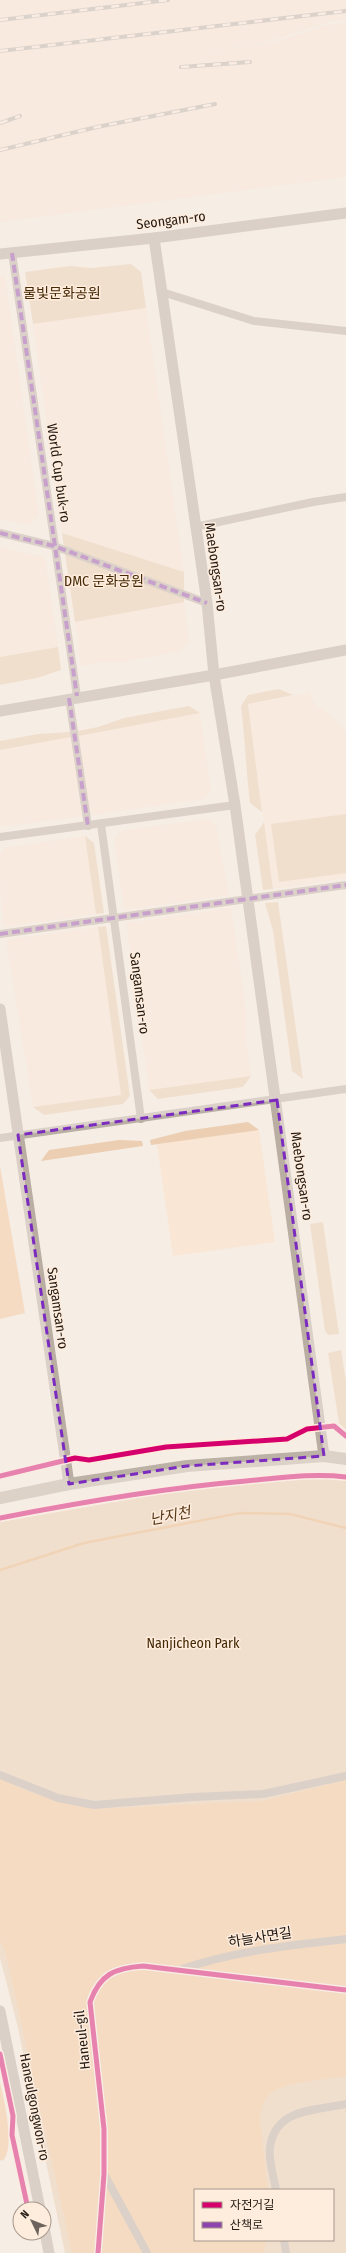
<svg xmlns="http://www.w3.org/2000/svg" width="346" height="2253" viewBox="0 0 346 2253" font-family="'Fira Sans Condensed','Noto Sans KR',sans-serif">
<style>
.built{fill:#fae6d5}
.green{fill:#ecceb2;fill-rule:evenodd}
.forest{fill:#f3c597}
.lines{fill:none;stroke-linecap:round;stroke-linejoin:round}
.stream{stroke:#ecb47b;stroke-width:2.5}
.street{stroke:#baafa4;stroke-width:8}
.secondary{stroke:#baada2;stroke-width:11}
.primary{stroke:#bcb1a5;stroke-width:12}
.rail-casing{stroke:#bab2aa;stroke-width:4}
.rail{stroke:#feecdd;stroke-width:2.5;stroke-dasharray:8;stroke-linecap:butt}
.quiet{stroke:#8e44ad;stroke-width:4;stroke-dasharray:8 4;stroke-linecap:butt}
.cycleway-casing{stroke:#feecdd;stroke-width:8}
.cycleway{stroke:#d6006c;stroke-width:5}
.marked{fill:none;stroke:#7b2cbf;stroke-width:3;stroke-dasharray:8 5;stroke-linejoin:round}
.labels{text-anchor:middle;stroke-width:3;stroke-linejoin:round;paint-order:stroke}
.street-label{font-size:14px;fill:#221a13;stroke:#feecdd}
.park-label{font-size:14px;fill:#452805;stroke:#feecdd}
.water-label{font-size:15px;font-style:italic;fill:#593a1a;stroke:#feecdd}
</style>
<rect width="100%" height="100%" fill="#f6ede5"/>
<g class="built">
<polygon points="0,0 346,0 346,19 331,21 267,42 171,56 270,43 328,25 346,23 346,177 0,222"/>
<polygon points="5,276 39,516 29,525 0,519 0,277"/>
<polygon points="146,308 184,572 62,533 33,324"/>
<polygon points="0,547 45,557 58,647 0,657"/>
<polygon points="184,602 189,641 181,651 123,662 102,662 81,666 75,622"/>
<polygon points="309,693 314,703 335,719 346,734 346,878 273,889 248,704"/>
<polygon points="200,713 211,791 204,799 90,815 79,736"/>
<polygon points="71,737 82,816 0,827 0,750"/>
<polygon points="207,819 216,825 229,895 124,910 114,840 120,831"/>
<polygon points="85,836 96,914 4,927 1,903 0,854 4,848"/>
<polygon points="231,908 247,1016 246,1037 251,1076 149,1090 126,923"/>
<polygon points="98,927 121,1095 33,1107 6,940"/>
<polygon points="259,1130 275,1242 173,1256 157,1144"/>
</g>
<g class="green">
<polygon points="131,264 141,272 146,308 33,324 25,272 70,266 91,268"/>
<polygon points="62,533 184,572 184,602 75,622"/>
<polygon points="58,647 61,670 37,678 0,685 0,657"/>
<path d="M279 689 293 695 248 704 262 812 250 803C246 771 245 738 241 706L248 695Z"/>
<polygon points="189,706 200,713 79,736 78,731 98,727 124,718"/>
<polygon points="70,732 71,737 0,750 0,741 38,734"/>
<polygon points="346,814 346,873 279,882 271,824"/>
<polygon points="264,822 273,889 263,890 255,835"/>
<polygon points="85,836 94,843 104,913 96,914"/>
<polygon points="278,902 303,1079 292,1071 273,931 265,903"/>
<polygon points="106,926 130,1096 123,1104 44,1115 33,1107 121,1095 98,927"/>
<polygon points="251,1076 243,1087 158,1099 149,1090"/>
<polygon points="248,1122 259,1130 151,1145 150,1140 185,1131"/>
<polygon points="119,1140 142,1141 143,1146 41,1161 49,1150"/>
<polygon points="323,1222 339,1334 328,1335 325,1331 310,1224"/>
<polygon points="341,1350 346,1382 346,1430 339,1423 328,1353"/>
<path d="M318 1478 346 1481V2253H65L17 2024 0 1958V1522L189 1489ZM195 2190H333V2240H195Z"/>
</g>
<g class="forest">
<polygon points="0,1166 25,1313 0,1319"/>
<path d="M0 1778 22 1789 63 1803 97 1809 263 1801 346 1780V2076C325 2080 283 2081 268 2096 262 2102 261 2111 260 2119L268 2190H195V2240H266L264 2253H72L6 1954 0 1941Z"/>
<path d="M0 2083C4 2098 16 2151 2 2161L0 2160Z"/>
</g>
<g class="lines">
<polyline class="stream" points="0,1570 84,1543 240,1513 290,1514 346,1528"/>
<g class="street">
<polyline points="12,253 77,696"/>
<polyline points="162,292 254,321 346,331"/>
<polyline points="195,527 313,502 346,497"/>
<polyline points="0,533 54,546 207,603"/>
<polyline points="69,698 88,826"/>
<polyline points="101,824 141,1119"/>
<polyline points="0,837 235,805"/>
<polyline points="0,934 346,885"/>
<polyline points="0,1138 346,1089"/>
<polyline points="0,1775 58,1798 94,1805 193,1797 263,1794 346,1776"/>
<path d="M182 1969C235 1951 291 1945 346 1939"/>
<polyline points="104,2174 147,2253"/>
<path d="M276 2190C274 2177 268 2160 270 2147 276 2108 314 2111 346 2104"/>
<polyline points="284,2240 286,2253"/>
<path d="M98 2253 104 2174V2129L90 2002C100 1974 115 1968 143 1966L346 1990"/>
</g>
<g class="secondary">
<polyline points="154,238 207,603 214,675 235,805 324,1456"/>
<polyline points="0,254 154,238 346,213"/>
<polyline points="0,711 214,675 346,650"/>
<polyline points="0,1009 69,1484"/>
<polyline points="0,2011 40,2209"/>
<polyline points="44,2227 49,2253"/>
</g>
<polyline class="primary" points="0,1498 69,1484 187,1466 324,1456 346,1459"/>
<defs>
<g id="rail">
<polyline points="0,20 168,0"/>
<polyline points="0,51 346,11"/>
<polyline points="181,67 250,62"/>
<polyline points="0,123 20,116"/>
<polyline points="0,150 97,127 215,104"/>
</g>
</defs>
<use href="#rail" class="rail-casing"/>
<use href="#rail" class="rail"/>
<g class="quiet">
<polyline points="12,253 77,696"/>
<polyline points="0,533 54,546 207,603"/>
<polyline points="69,698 88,826"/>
<polyline points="0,934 346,885"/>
</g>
<defs>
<g id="cycleway">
<polyline points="0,1476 75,1458 89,1460 166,1447 287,1439 307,1429 334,1426 346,1436"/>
<path d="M0 1518C82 1502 163 1488 246 1481 279 1478 313 1473 346 1477"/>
<polyline points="0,2054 13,2116 12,2135 28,2209"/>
<path d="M98 2253 104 2174V2129L90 2002C100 1974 115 1968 143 1966L346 1990"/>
</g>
</defs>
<use href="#cycleway" class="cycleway-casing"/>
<use href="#cycleway" class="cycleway"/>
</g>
<path d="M0 0H346V2253H0ZM277 1100 324 1456 187 1466 69 1484 18 1135Z" fill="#f6ede5" fill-opacity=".55" fill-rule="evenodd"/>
<path class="marked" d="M277 1100 324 1456 187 1466 69 1484 18 1135Z"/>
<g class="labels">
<g class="street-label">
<text transform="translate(171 220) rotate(-7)" y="5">Seongam-ro</text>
<text transform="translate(59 473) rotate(82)" y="5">World Cup buk-ro</text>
<text transform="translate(216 567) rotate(82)" y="5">Maebongsan-ro</text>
<text transform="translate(140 993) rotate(83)" y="5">Sangamsan-ro</text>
<text transform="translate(302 1176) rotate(82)" y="5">Maebongsan-ro</text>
<text transform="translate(58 1308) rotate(82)" y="5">Sangamsan-ro</text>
<text transform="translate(260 1937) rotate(-9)" y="5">하늘사면길</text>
<text transform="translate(82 2040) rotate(-96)" y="5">Haneul-gil</text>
<text transform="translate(35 2107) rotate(79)" y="5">Haneulgongwon-ro</text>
</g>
<g class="park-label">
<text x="62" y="298">물빛문화공원</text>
<text x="104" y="586">DMC 문화공원</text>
<text x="193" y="1648">Nanjicheon Park</text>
</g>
<g class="water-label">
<text transform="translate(170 1516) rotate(-11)" y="5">난지천</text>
</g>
</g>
<rect x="194" y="2189" width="140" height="52" fill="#feecdd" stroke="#a6988c"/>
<rect x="202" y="2202" width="20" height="6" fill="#d6006c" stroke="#a6988c"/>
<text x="230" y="2209" font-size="12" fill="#221a13">자전거길</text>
<rect x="202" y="2222" width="20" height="6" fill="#8e44ad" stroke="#a6988c"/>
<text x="230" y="2229" font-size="12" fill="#221a13">산책로</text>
<g transform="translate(32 2221) rotate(313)"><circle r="19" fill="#feecdd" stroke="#a6988c"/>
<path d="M0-3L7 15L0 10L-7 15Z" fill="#6c645c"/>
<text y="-6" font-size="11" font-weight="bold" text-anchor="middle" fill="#221a13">N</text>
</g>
</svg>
